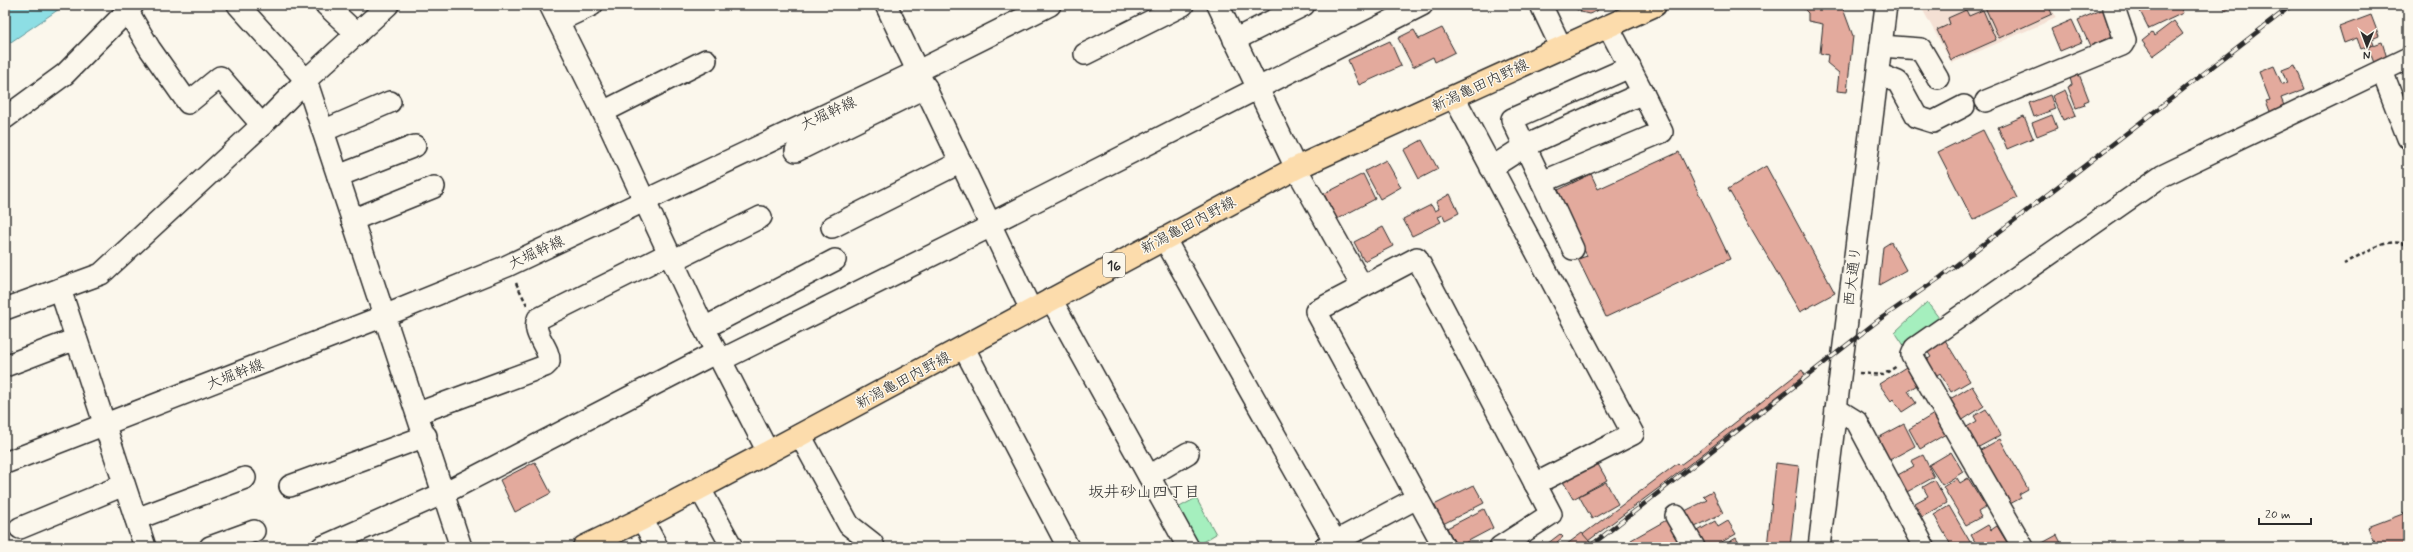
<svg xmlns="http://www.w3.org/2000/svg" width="2413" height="552" viewBox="0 0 2413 552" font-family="Mynerve,'Klee One',sans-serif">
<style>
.built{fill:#f4e0d4}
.green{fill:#a5efbe;stroke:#688d74}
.water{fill:#8ddee4;stroke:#66969a}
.building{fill:#e3aa9d;stroke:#2b2b2b}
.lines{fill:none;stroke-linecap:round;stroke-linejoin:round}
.minor-casing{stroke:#2b2b2b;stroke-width:24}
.major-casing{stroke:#2b2b2b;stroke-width:25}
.path{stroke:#2b2b2b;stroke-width:2.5;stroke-dasharray:4 3;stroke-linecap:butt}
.minor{stroke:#fbf7ec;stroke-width:21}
.major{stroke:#fcdcac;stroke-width:22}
.rail-casing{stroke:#2b2b2b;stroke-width:4.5}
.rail{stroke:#fbf7ec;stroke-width:3;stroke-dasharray:9;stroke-linecap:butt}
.labels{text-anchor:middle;stroke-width:3;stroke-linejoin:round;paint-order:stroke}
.shield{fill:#fbf7ec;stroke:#696865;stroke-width:1}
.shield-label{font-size:14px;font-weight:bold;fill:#2b2b2b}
.street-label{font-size:15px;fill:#2b2b2b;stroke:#fbf7ec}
.neighbourhood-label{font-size:16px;fill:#2b2b2b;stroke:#fbf7ec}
</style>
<rect width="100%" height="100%" fill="#fbf7ec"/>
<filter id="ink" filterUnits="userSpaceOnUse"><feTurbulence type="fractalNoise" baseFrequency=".025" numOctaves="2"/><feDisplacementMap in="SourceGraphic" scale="8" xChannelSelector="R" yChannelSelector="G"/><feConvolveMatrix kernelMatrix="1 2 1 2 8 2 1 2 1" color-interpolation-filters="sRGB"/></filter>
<g filter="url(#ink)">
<polygon class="built" points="1920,5 2050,5 2056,18 1952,63"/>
<g class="green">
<polygon points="1927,302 1942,322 1905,347 1895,332"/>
<polygon points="1196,498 1216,534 1194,547 1174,510"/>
</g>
<polygon class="water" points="5,5 65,5 5,46"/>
<g class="building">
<polygon points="1575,5 1600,5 1597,11 1589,14 1581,12 1580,9 1577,10"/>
<polygon points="1800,5 1842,6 1853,36 1847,92 1837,91 1839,73 1827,63 1828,55 1820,53 1823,24 1808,21 1808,13"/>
<polygon points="1984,5 2048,5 2052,14 1999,38"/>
<polygon points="2148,5 2179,5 2183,13 2149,29 2140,11"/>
<polygon points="2221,5 2231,5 2232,6 2226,11"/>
<polygon points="2106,8 2117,34 2090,46 2078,20"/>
<polygon points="1966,10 1969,16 1983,10 1996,40 1951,60 1937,30 1950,24 1948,18"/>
<polygon points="2371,15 2379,36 2372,39 2374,44 2361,49 2357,38 2344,43 2339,27"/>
<polygon points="2072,20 2082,42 2060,51 2051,29"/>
<polygon points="2174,21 2183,34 2153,56 2142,41 2152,33 2154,36"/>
<polygon points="1442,28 1455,52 1435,62 1433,57 1413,67 1398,38 1414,30 1419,39"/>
<polygon points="1390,41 1401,66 1359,85 1348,60"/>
<polygon points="2382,42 2387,58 2374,63 2368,47"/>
<polygon points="2295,65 2305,89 2281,98 2285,108 2271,114 2266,101 2270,100 2259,72 2274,66 2282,84 2287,83 2282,70"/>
<polygon points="2079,74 2089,100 2084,102 2085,105 2076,108 2068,87 2072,85 2070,78"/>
<polygon points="2065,90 2076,115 2063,120 2052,96"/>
<polygon points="2050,95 2055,109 2034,117 2029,103"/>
<polygon points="2052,115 2057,128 2037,136 2032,123"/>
<polygon points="2024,116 2033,138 2007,149 1998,127"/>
<polygon points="1983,130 2017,198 1973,220 1938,152"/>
<polygon points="1422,140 1438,169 1419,179 1404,150"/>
<polygon points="1679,152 1730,259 1606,317 1578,259 1587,256 1556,191 1591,174 1598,189"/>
<polygon points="1386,160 1401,187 1380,199 1365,171"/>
<polygon points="1766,166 1835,293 1800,312 1728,189"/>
<polygon points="1363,174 1375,199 1337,219 1324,194"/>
<polygon points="1450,194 1459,213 1445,220 1443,215 1438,217 1441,222 1412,236 1403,219 1431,205 1435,211 1439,209 1436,202"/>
<polygon points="1383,227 1393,246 1364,261 1354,242"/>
<polygon points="1891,242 1906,270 1879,285 1883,247"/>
<polygon points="1945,340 1970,381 1951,392 1940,373 1933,378 1923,362 1931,357 1927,351"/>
<polygon points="1906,367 1917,385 1908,391 1916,403 1902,412 1893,399 1891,401 1879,384"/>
<polygon points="1802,370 1805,375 1660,487 1580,547 1566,547 1678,463 1680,465 1699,451"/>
<polygon points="1972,386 1984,406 1958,423 1945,402"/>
<polygon points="1986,409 2001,435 1977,448 1965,428 1977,421 1974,416"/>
<polygon points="1934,414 1946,434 1920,449 1909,429"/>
<polygon points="1904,424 1915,446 1886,462 1874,440"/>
<polygon points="2000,439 2028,489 2019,494 2021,498 2008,505 1977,452"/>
<polygon points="1951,452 1963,472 1942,485 1929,465"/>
<polygon points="1923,455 1934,477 1905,493 1896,476 1914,466 1911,461"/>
<polygon points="1595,459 1607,480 1573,499 1561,478"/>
<polygon points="535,462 551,493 515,512 500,480"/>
<polygon points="1776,463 1799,466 1790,547 1767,547"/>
<polygon points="1957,478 1960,483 1968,478 1986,507 1978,512 1981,517 1966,525 1943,487"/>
<polygon points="1935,480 1947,503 1922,517 1915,503 1928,496 1923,487"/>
<polygon points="1606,482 1618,504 1592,519 1579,496"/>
<polygon points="1474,485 1484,503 1443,524 1434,505"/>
<polygon points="1712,491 1723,513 1693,528 1685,511 1707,500 1703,496"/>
<polygon points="1949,506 1973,547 1952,547 1934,515"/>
<polygon points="1484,509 1493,528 1457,547 1447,528"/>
<polygon points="2408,512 2408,547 2376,547 2368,527"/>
<polygon points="1670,518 1681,538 1666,547 1635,547 1631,540"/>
<polygon points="1715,521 1718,527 1728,521 1736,534 1713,547 1709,544 1705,546 1696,532"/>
<polygon points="1988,525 1991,530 1997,526 2008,544 2002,547 1978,547 1971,535"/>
<polygon points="1582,533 1590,542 1583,547 1563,547"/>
<polygon points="1560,534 1563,537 1557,542 1560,547 1543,547"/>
<polygon points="2057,535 2063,547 2035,547"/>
<polygon points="1736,538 1741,547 1721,547"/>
</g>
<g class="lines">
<defs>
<g id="minor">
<polyline points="238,5 306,80 461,547"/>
<polyline points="326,5 357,34"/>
<polyline points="550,5 603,112 704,328 768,452"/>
<polyline points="886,5 1031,310"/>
<polyline points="1218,5 1296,168 1362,286"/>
<polyline points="1541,5 1561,47"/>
<polyline points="127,10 150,49 188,103 220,77 262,125"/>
<polyline points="558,21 592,5"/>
<polyline points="1234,40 1304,5"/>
<polyline points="1881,46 1921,49 1938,78"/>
<polyline points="1085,54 1183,5"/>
<polyline points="1630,67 1512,119 1542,182 1662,132 1643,93"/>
<polyline points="2382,71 2408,138"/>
<polyline points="1878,74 1898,82 1917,117 1933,122 1964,106"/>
<polyline points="1454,97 1633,434 1535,484"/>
<polyline points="1986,101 2122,45 2125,40 2113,5"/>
<polyline points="603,112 706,60"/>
<polyline points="5,118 65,74 133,5"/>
<polyline points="323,131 390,102"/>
<polyline points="796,151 926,87"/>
<polyline points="1491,168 1525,146 1643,93 1608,26"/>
<polyline points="338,176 415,146"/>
<polyline points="1542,182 1573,249"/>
<polyline points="352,220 434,187"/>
<polyline points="832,227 961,162"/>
<polyline points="1164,238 1338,547"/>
<polyline points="672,261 761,217"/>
<polyline points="60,289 145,547"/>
<polyline points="1051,299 1188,547"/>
<polyline points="5,309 101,274 262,125 306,80 388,5"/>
<polyline points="704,328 835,260"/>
<polyline points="964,348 1068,547"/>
<polyline points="721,360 981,231 990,224 1422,5"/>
<polyline points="5,366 76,339"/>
<polyline points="1836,409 1857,422 1924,547"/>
<path d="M418 413 545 366 549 362C550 347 531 334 538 319L668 254"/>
<polyline points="800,435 849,525 872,543 874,547"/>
<polyline points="5,463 384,316 507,266 918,71 1050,5"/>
<polyline points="1149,476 1188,453"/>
<polyline points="290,486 426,436"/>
<polyline points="700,489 732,547"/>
<polyline points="1676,516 1694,547"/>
<polyline points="136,519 245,478"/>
<polyline points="642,519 657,547"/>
<polyline points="20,528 124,485"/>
<polyline points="210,547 254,531"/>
<polyline points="322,547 444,493 717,352"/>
<polyline points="1325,547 1417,498"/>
<polyline points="1444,547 1316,311 1417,258 1551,514 1500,547"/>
<polyline points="1819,547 1886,5"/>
<polyline points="2023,547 1912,355 1915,348 2162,176 2408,58"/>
</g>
<polyline id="major" points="584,547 642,519 800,435 1296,168 1655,5"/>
</defs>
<use href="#minor" class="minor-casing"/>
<use href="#major" class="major-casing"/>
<g class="path">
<path d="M2344 264C2361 255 2390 234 2408 246"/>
<polyline points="516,283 527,305"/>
<polyline points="1859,373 1883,375 1897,366"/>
</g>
<use href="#minor" class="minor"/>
<use href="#major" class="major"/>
<defs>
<polyline id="rail" points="1589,547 1880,319 1941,277 2292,5"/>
</defs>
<use href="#rail" class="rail-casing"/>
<use href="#rail" class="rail"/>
</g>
</g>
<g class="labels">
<rect class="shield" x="1103" y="253" width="22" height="24" rx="3"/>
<g class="shield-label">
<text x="1114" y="270">16</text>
</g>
<g class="street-label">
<text transform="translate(1480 85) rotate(-25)" y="5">新潟亀田内野線</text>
<text transform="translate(828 113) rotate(-25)" y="5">大堀幹線</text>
<text transform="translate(1188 225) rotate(-28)" y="5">新潟亀田内野線</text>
<text transform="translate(536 252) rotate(-25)" y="5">大堀幹線</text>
<text transform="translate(1852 276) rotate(-83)" y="5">西大通り</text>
<text transform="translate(235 374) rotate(-21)" y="5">大堀幹線</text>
<text transform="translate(903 380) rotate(-28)" y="5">新潟亀田内野線</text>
</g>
<g class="neighbourhood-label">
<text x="1144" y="497">坂井砂山四丁目</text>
</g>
</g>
<rect width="2413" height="552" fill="none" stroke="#fbf7ec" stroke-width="20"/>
<rect x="10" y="10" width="2393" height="532" fill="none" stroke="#2b2b2b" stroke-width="1.5" filter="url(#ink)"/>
<g transform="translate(2367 46) rotate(181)" stroke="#fbf7ec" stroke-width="3" paint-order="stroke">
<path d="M0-3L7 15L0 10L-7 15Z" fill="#2b2b2b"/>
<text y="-6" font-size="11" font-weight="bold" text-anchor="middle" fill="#2b2b2b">N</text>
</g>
<path d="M2259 518v6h52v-6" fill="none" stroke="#2b2b2b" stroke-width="2"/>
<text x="2265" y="518" font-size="12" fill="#2b2b2b" stroke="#fbf7ec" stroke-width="3" paint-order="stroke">20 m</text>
</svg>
